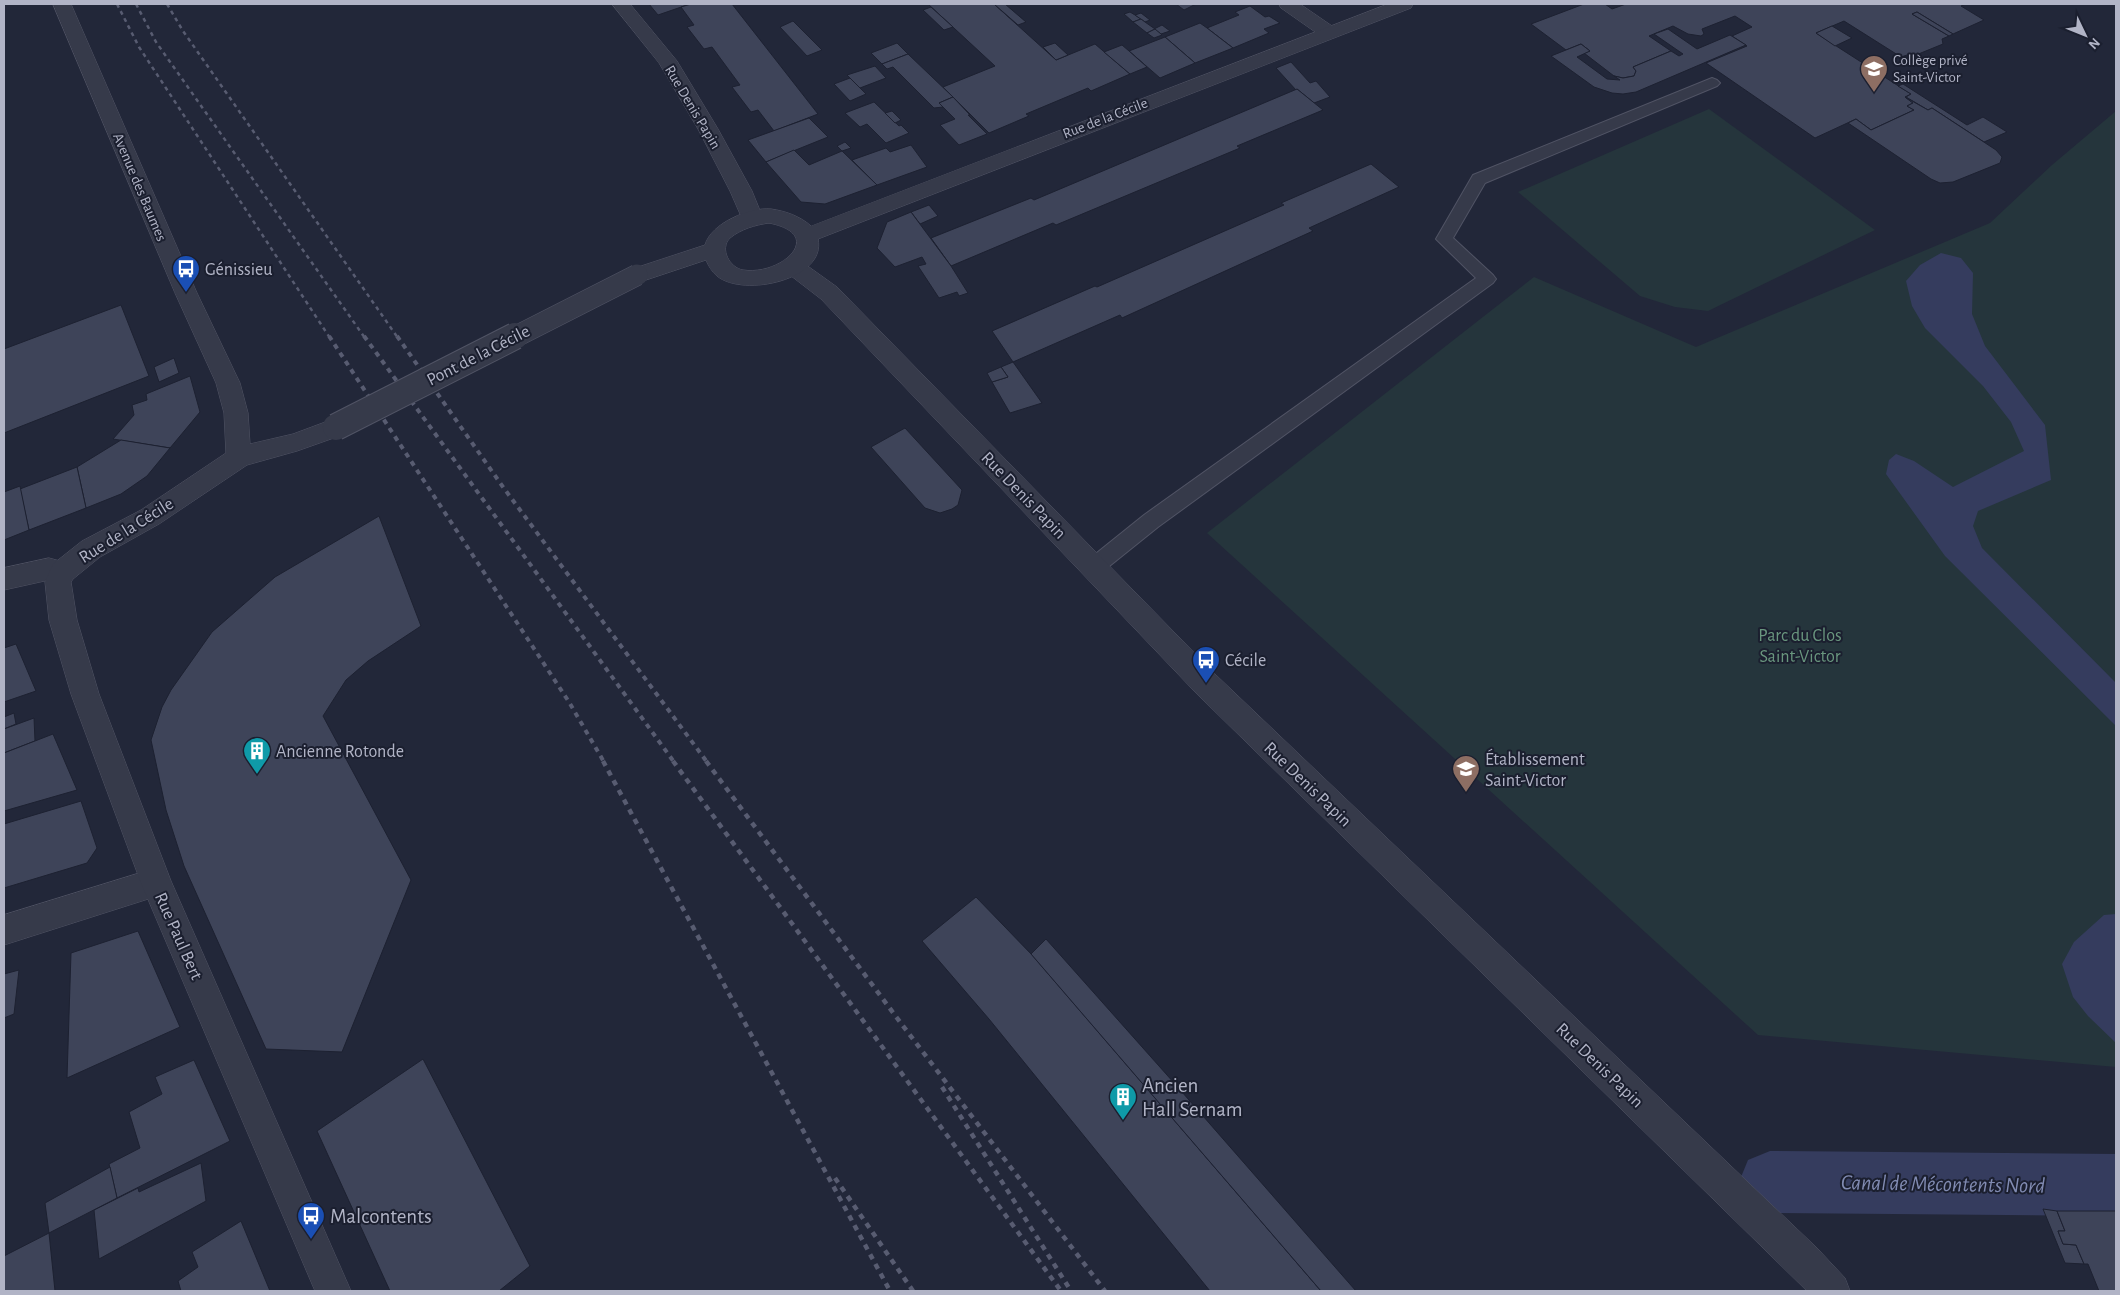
<svg xmlns="http://www.w3.org/2000/svg" width="2120" height="1295" viewBox="0 0 2120 1295" font-family="'Alegreya Sans',sans-serif">
<style>
.green{fill:#25353c}
.water{fill:#353c5e}
.lines{fill:none;stroke-linecap:round;stroke-linejoin:round}
.canal{fill:#353c5e;fill-rule:evenodd}
.building{fill:#3e4459;stroke:#1d2131}
.service-casing{stroke:#515465;stroke-width:2}
.minor-casing{stroke:#515465;stroke-width:1}
.tertiary-casing{stroke:#515465;stroke-width:1}
.service{fill:#363a4a;fill-rule:evenodd}
.minor{fill:#363a4a;fill-rule:evenodd}
.tertiary{fill:#363a4a;fill-rule:evenodd}
.rail-far2{stroke:#585c71;stroke-width:2.5;stroke-dasharray:4 4;stroke-linecap:butt}
.rail-far1{stroke:#585c71;stroke-width:4;stroke-dasharray:5 5;stroke-linecap:butt}
.rail{stroke:#585c71;stroke-width:4.5;stroke-dasharray:5.5 5.5;stroke-linecap:butt}
.tertiary-bridge-far1-casing{stroke:#515465;stroke-width:22;stroke-linecap:butt}
.tertiary-bridge-casing{stroke:#515465;stroke-width:28;stroke-linecap:butt}
.tertiary-bridge-far1{stroke:#363a4a;stroke-width:21}
.tertiary-bridge{stroke:#363a4a;stroke-width:26}
.labels{text-anchor:middle;stroke-width:4;stroke-linejoin:round;paint-order:stroke}
.far-poi-label{font-size:15px;fill:#b1b4c6;stroke:#1b1f2f;text-anchor:start}
.far-street-label{font-size:15px;fill:#b1b4c6;stroke:#1b1f2f}
.poi-label{font-size:18px;fill:#b1b4c6;stroke:#1b1f2f;text-anchor:start}
.street-label{font-size:18px;fill:#b1b4c6;stroke:#1b1f2f}
.park-label{font-size:18px;fill:#69967e;stroke:#1b1f2f}
.near-poi-label{font-size:21px;fill:#b1b4c6;stroke:#1b1f2f;text-anchor:start}
.near-water-label{font-size:22px;font-style:italic;fill:#818bb2;stroke:#1b1f2f}
</style>
<rect width="100%" height="100%" fill="#222739"/>
<g class="green">
<polygon points="1709,109 1875,230 1708,311 1675,307 1640,296 1518,192"/>
<polygon points="2116,111 2116,1067 1758,1035 1207,533 1534,277 1696,347 1990,223 2052,165"/>
</g>
<g class="water">
<polygon points="1941,253 1961,258 1973,273 1972,314 1985,346 2045,425 2051,480 1978,511 1973,526 1982,548 2116,683 2116,726 1945,556 1886,474 1889,460 1896,454 1914,461 1953,487 2024,451 2011,422 1983,386 1925,328 1912,306 1906,281 1920,265"/>
<polygon points="2116,914 2116,1043 2088,1016 2073,997 2062,964 2074,942 2104,915"/>
</g>
<g class="lines">
<polygon class="canal" points="1770,1151 2116,1154 2116,1216 1770,1213 1748,1204 1739,1182 1748,1160"/>
</g>
<g class="building">
<polygon points="649,4 690,4 658,15"/>
<polygon points="691,4 732,4 818,114 774,131 758,110 751,112 732,87 740,85 712,47 704,49 687,27 694,25 681,7"/>
<polygon points="928,4 994,4 1056,60 1095,44 1130,74 1091,91 1088,88 1026,114 1029,116 989,133 943,87 995,66"/>
<polygon points="994,4 1005,4 1026,22 1018,25"/>
<polygon points="1176,4 1196,4 1184,10"/>
<polygon points="1584,4 1605,4 1612,9 1626,4 1966,4 1961,6 1984,20 1953,34 1917,12 1912,14 1949,36 1942,39 1943,44 1916,55 1907,55 1901,57 1844,21 1816,33 1911,94 1905,97 1913,103 1907,106 1914,110 1871,130 1856,119 1815,138 1706,63 1747,46 1732,36 1752,27 1735,16 1702,29 1704,34 1701,36 1688,34 1673,26 1649,36 1671,51 1633,67 1636,71 1634,76 1623,78 1614,76 1584,53 1590,51 1581,44 1566,50 1531,24"/>
<polygon points="1250,6 1265,17 1269,16 1280,23 1264,29 1269,33 1233,48 1207,28 1239,15 1235,12"/>
<polygon points="931,7 953,27 944,30 923,10"/>
<polygon points="1130,12 1135,15 1141,19 1133,22 1124,14"/>
<polygon points="1917,12 1953,34 1949,36 1912,14"/>
<polygon points="1141,13 1150,20 1145,22 1135,15"/>
<polygon points="1141,19 1145,22 1155,29 1147,33 1133,22"/>
<polygon points="793,21 822,50 807,56 780,27"/>
<polygon points="1200,23 1207,28 1233,48 1195,63 1165,37"/>
<polygon points="1162,25 1170,31 1161,34 1154,29"/>
<polygon points="1832,26 1852,38 1835,46 1816,33"/>
<polygon points="1155,29 1161,34 1162,35 1154,38 1147,33"/>
<polygon points="1668,29 1697,49 1730,35 1746,45 1636,92 1623,94 1612,93 1594,87 1551,56 1581,44 1590,51 1577,57 1607,79 1620,80 1614,76 1623,78 1634,76 1636,71 1633,67 1671,51 1679,56 1683,54 1654,34"/>
<polygon points="1165,37 1195,63 1160,78 1129,51"/>
<polygon points="897,43 908,54 882,64 871,53"/>
<polygon points="1055,43 1068,55 1056,60 1043,47"/>
<polygon points="1122,45 1129,51 1147,67 1130,74 1104,52"/>
<polygon points="908,54 953,97 939,103 943,107 934,108 893,67 887,69 882,64"/>
<polygon points="1291,62 1310,83 1316,81 1330,97 1314,103 1297,89 1296,90 1276,68"/>
<polygon points="875,66 886,78 860,88 847,75"/>
<polygon points="850,78 866,94 850,101 834,84"/>
<polygon points="1903,84 1967,125 1983,117 2007,132 1984,142 1932,108 1928,110 1906,97 1911,94 1898,86"/>
<polygon points="1297,89 1323,110 1237,146 1240,148 1056,225 1053,223 951,266 931,238 1031,198 1034,200"/>
<polygon points="953,97 970,115 968,115 987,134 959,145 940,125 955,119 939,103"/>
<polygon points="1905,97 1928,110 1932,108 1996,150 2002,157 2000,163 1953,182 1940,183 1931,179 1848,123 1856,119 1871,130 1914,110 1907,106 1913,103"/>
<polygon points="874,102 899,126 901,125 909,133 886,143 867,124 860,127 845,113"/>
<polygon points="892,111 901,120 895,123 885,113"/>
<polygon points="809,118 828,137 766,162 748,140"/>
<polygon points="845,142 851,148 842,151 837,146"/>
<polygon points="911,145 927,167 877,185 852,160 886,148 890,152"/>
<polygon points="794,150 809,165 842,151 877,185 825,204 801,202 766,162"/>
<polygon points="1371,164 1399,187 1309,228 1313,231 1122,318 1120,315 1013,362 992,331 1095,286 1097,287 1284,205 1281,203"/>
<polygon points="929,205 938,216 920,224 911,212"/>
<polygon points="911,212 951,266 968,293 959,296 957,292 939,298 918,266 926,264 922,257 895,267 877,248 887,222"/>
<polygon points="121,305 149,376 4,433 4,349"/>
<polygon points="174,358 179,373 159,382 154,367"/>
<polygon points="1013,362 1042,403 1010,413 992,382 1008,377 1001,367"/>
<polygon points="1001,367 1008,377 992,382 987,373"/>
<polygon points="190,376 200,412 170,448 113,439 134,415 132,405 147,400 146,394"/>
<polygon points="905,428 962,490 958,505 952,509 940,513 925,508 871,447"/>
<polygon points="121,440 170,448 147,476 121,494 86,508 77,467"/>
<polygon points="77,467 86,508 29,530 20,489"/>
<polygon points="20,486 29,530 4,540 4,492"/>
<polygon points="379,516 421,626 368,661 346,680 323,716 411,880 342,1052 266,1049 184,866 166,810 151,740 162,707 171,690 212,632 275,577"/>
<polygon points="16,644 36,691 4,702 4,648"/>
<polygon points="14,713 16,724 4,729 4,717"/>
<polygon points="34,718 35,741 4,753 4,729"/>
<polygon points="53,734 77,790 4,811 4,753"/>
<polygon points="81,801 97,848 87,863 4,888 4,824"/>
<polygon points="976,897 1033,956 1321,1291 1210,1291 989,1019 922,941"/>
<polygon points="138,931 180,1027 67,1078 71,953"/>
<polygon points="1046,939 1175,1084 1356,1291 1321,1291 1031,954"/>
<polygon points="19,970 14,1014 4,1018 4,974"/>
<polygon points="423,1059 530,1266 499,1291 390,1291 317,1131"/>
<polygon points="194,1060 230,1141 117,1198 109,1164 140,1148 129,1112 162,1094 155,1077"/>
<polygon points="201,1163 206,1201 99,1259 94,1210 138,1188 139,1192"/>
<polygon points="110,1167 117,1198 49,1233 45,1203"/>
<polygon points="2043,1209 2057,1211 2065,1231 2058,1231 2063,1244 2076,1245 2084,1264 2065,1263"/>
<polygon points="2057,1211 2116,1211 2116,1291 2099,1291 2088,1264 2084,1264 2076,1245 2063,1244 2058,1231 2065,1231"/>
<polygon points="241,1221 270,1291 181,1291 178,1281 198,1267 192,1252"/>
<polygon points="49,1233 55,1291 4,1291 4,1256"/>
</g>
<g class="lines">
<defs>
<polygon id="service" points="1712,78 1717,80 1720,83 1717,86 1485,183 1453,238 1493,275 1496,279 1493,283 1158,527 1102,572 1095,574 1088,572 1085,566 1088,560 1144,515 1476,278 1436,239 1473,175"/>
<g id="minor">
<polygon points="612,4 630,4 677,61 718,129 752,191 763,218 760,223 752,225 744,223 730,191 698,129 659,63"/>
<polygon points="1279,4 1300,4 1335,28 1337,32 1335,36 1328,38 1321,36 1281,8"/>
<polygon points="794,259 802,262 837,287 1216,675 1817,1248 1845,1278 1850,1291 1807,1291 1196,693 821,299 786,272 783,267 786,262"/>
<polygon points="49,558 71,564 75,572 71,580 62,583 49,580 4,590 4,568"/>
<polygon points="156,868 167,873 171,883 167,893 4,945 4,915"/>
</g>
<g id="tertiary">
<polygon points="53,4 71,4 197,293 240,383 248,413 250,444 293,434 336,418 345,420 348,427 345,434 297,451 247,465 159,524 100,557 73,579 71,582 77,620 99,694 171,881 351,1291 315,1291 141,883 71,694 49,620 45,582 53,564 82,541 141,510 226,453 224,413 216,383 175,293"/>
<path d="M1388 4H1413L1411 8 818 239C827 279 744 298 717 276 712 272 708 265 706 260L637 283 629 280 626 275 629 270 705 245C711 223 750 207 771 209 785 211 800 216 811 226ZM769 223C827 234 782 276 743 270 730 268 719 249 730 238 741 229 755 225 769 223Z"/>
</g>
</defs>
<use href="#service" class="service-casing"/>
<use href="#minor" class="minor-casing"/>
<use href="#tertiary" class="tertiary-casing"/>
<use href="#service" class="service"/>
<use href="#minor" class="minor"/>
<use href="#tertiary" class="tertiary"/>
<g class="rail-far2">
<polyline points="117,4 139,47 330,338"/>
<polyline points="136,4 156,42 365,338"/>
<polyline points="167,4 183,31 398,338"/>
</g>
<g class="rail-far1">
<polyline points="329,336 569,702 604,762"/>
<polyline points="364,336 674,762"/>
<polyline points="397,336 503,487 707,762"/>
</g>
<g class="rail">
<polyline points="603,761 890,1291"/>
<polyline points="673,761 1061,1291"/>
<polyline points="706,761 897,1018 1105,1291"/>
<polyline points="942,1087 1071,1291"/>
<polyline points="835,1178 913,1291"/>
</g>
<defs>
<polyline id="tertiary-bridge-far1" points="513,338 637,275"/>
<polyline id="tertiary-bridge" points="336,427 515,336"/>
</defs>
<use href="#tertiary-bridge-far1" class="tertiary-bridge-far1-casing"/>
<use href="#tertiary-bridge" class="tertiary-bridge-casing"/>
<use href="#tertiary-bridge-far1" class="tertiary-bridge-far1"/>
<use href="#tertiary-bridge" class="tertiary-bridge"/>
</g>
<defs>
<symbol id="school-pin" viewBox="-11 -11 22 30"><path d="M0 17L-7.5 6A9.5 9.5 0 1 1 7.5 6Z" fill="#8d6e63" stroke="#1b1f2f"/><path d="M0-5L7-2L0 1L-7-2ZM-4 1L0 2.5L4 1V4Q0 6-4 4Z" fill="#fff"/></symbol>
<symbol id="bus-pin" viewBox="-11 -11 22 30"><path d="M0 17L-7.5 6A9.5 9.5 0 1 1 7.5 6Z" fill="#1a4fb4" stroke="#1b1f2f"/><path d="M-5-6H5V4H4V6H2V4H-2V6H-4V4H-5ZM-3.5-4V0h7V-4ZM-3.5 1.2v1.5H-2V1.2ZM2 1.2v1.5H3.5V1.2Z" fill="#fff"/></symbol>
<symbol id="building-pin" viewBox="-11 -11 22 30"><path d="M0 17L-7.5 6A9.5 9.5 0 1 1 7.5 6Z" fill="#0f9aa8" stroke="#1b1f2f"/><path d="M-4-6H4V6H1V3H-1V6H-4ZM-2.5-4.3h1.7v1.8h-1.7ZM.8-4.3h1.7v1.8H.8ZM-2.5-1h1.7V.8h-1.7ZM.8-1h1.7V.8H.8Z" fill="#fff"/></symbol>
</defs>
<g fill-rule="evenodd">
<use href="#school-pin" x="1858" y="53" width="32" height="43"/>
<use href="#bus-pin" x="170" y="253" width="32" height="43"/>
<use href="#bus-pin" x="1190" y="644" width="32" height="43"/>
<use href="#building-pin" x="241" y="735" width="32" height="43"/>
<use href="#school-pin" x="1450" y="753" width="32" height="43"/>
<use href="#building-pin" x="1107" y="1081" width="32" height="43"/>
<use href="#bus-pin" x="295" y="1200" width="32" height="43"/>
</g>
<g class="labels">
<g class="far-poi-label">
<text x="1893" y="65">Collège privé<tspan x="1893" dy="17">Saint-Victor</tspan></text>
</g>
<g class="far-street-label">
<text transform="translate(693 107) rotate(59)" y="5">Rue Denis Papin</text>
<text transform="translate(1105 118) rotate(-21)" y="5">Rue de la Cécile</text>
<text transform="translate(140 187) rotate(67)" y="5">Avenue des Baumes</text>
</g>
<g class="poi-label">
<text x="205" y="275">Génissieu</text>
<text x="1225" y="666">Cécile</text>
<text x="276" y="757">Ancienne Rotonde</text>
<text x="1485" y="765">Établissement<tspan x="1485" dy="21">Saint-Victor</tspan></text>
</g>
<g class="street-label">
<text transform="translate(478 355) rotate(-27)" y="6">Pont de la Cécile</text>
<text transform="translate(1024 495) rotate(46)" y="6">Rue Denis Papin</text>
<text transform="translate(126 530) rotate(-32)" y="6">Rue de la Cécile</text>
<text transform="translate(1308 784) rotate(44)" y="6">Rue Denis Papin</text>
<text transform="translate(179 936) rotate(66)" y="6">Rue Paul Bert</text>
<text transform="translate(1600 1065) rotate(44)" y="6">Rue Denis Papin</text>
</g>
<g class="park-label">
<text x="1800" y="641">Parc du Clos<tspan x="1800" dy="21">Saint-Victor</tspan></text>
</g>
<g class="near-poi-label">
<text x="1142" y="1092">Ancien<tspan x="1142" dy="24">Hall Sernam</tspan></text>
<text x="330" y="1223">Malcontents</text>
</g>
<g class="near-water-label">
<text transform="translate(1943 1183) rotate(1)" y="8">Canal de Mécontents Nord</text>
</g>
</g>
<rect width="2120" height="1295" fill="none" stroke="#b1b4c6" stroke-width="10"/>
<g transform="translate(2085 35) rotate(133)" stroke="#1b1f2f" stroke-width="4" paint-order="stroke">
<path d="M0-4L9 19L0 12L-9 19Z" fill="#b1b4c6"/>
<text y="-8" font-size="14" font-weight="bold" text-anchor="middle" fill="#b1b4c6">N</text>
</g>
</svg>
